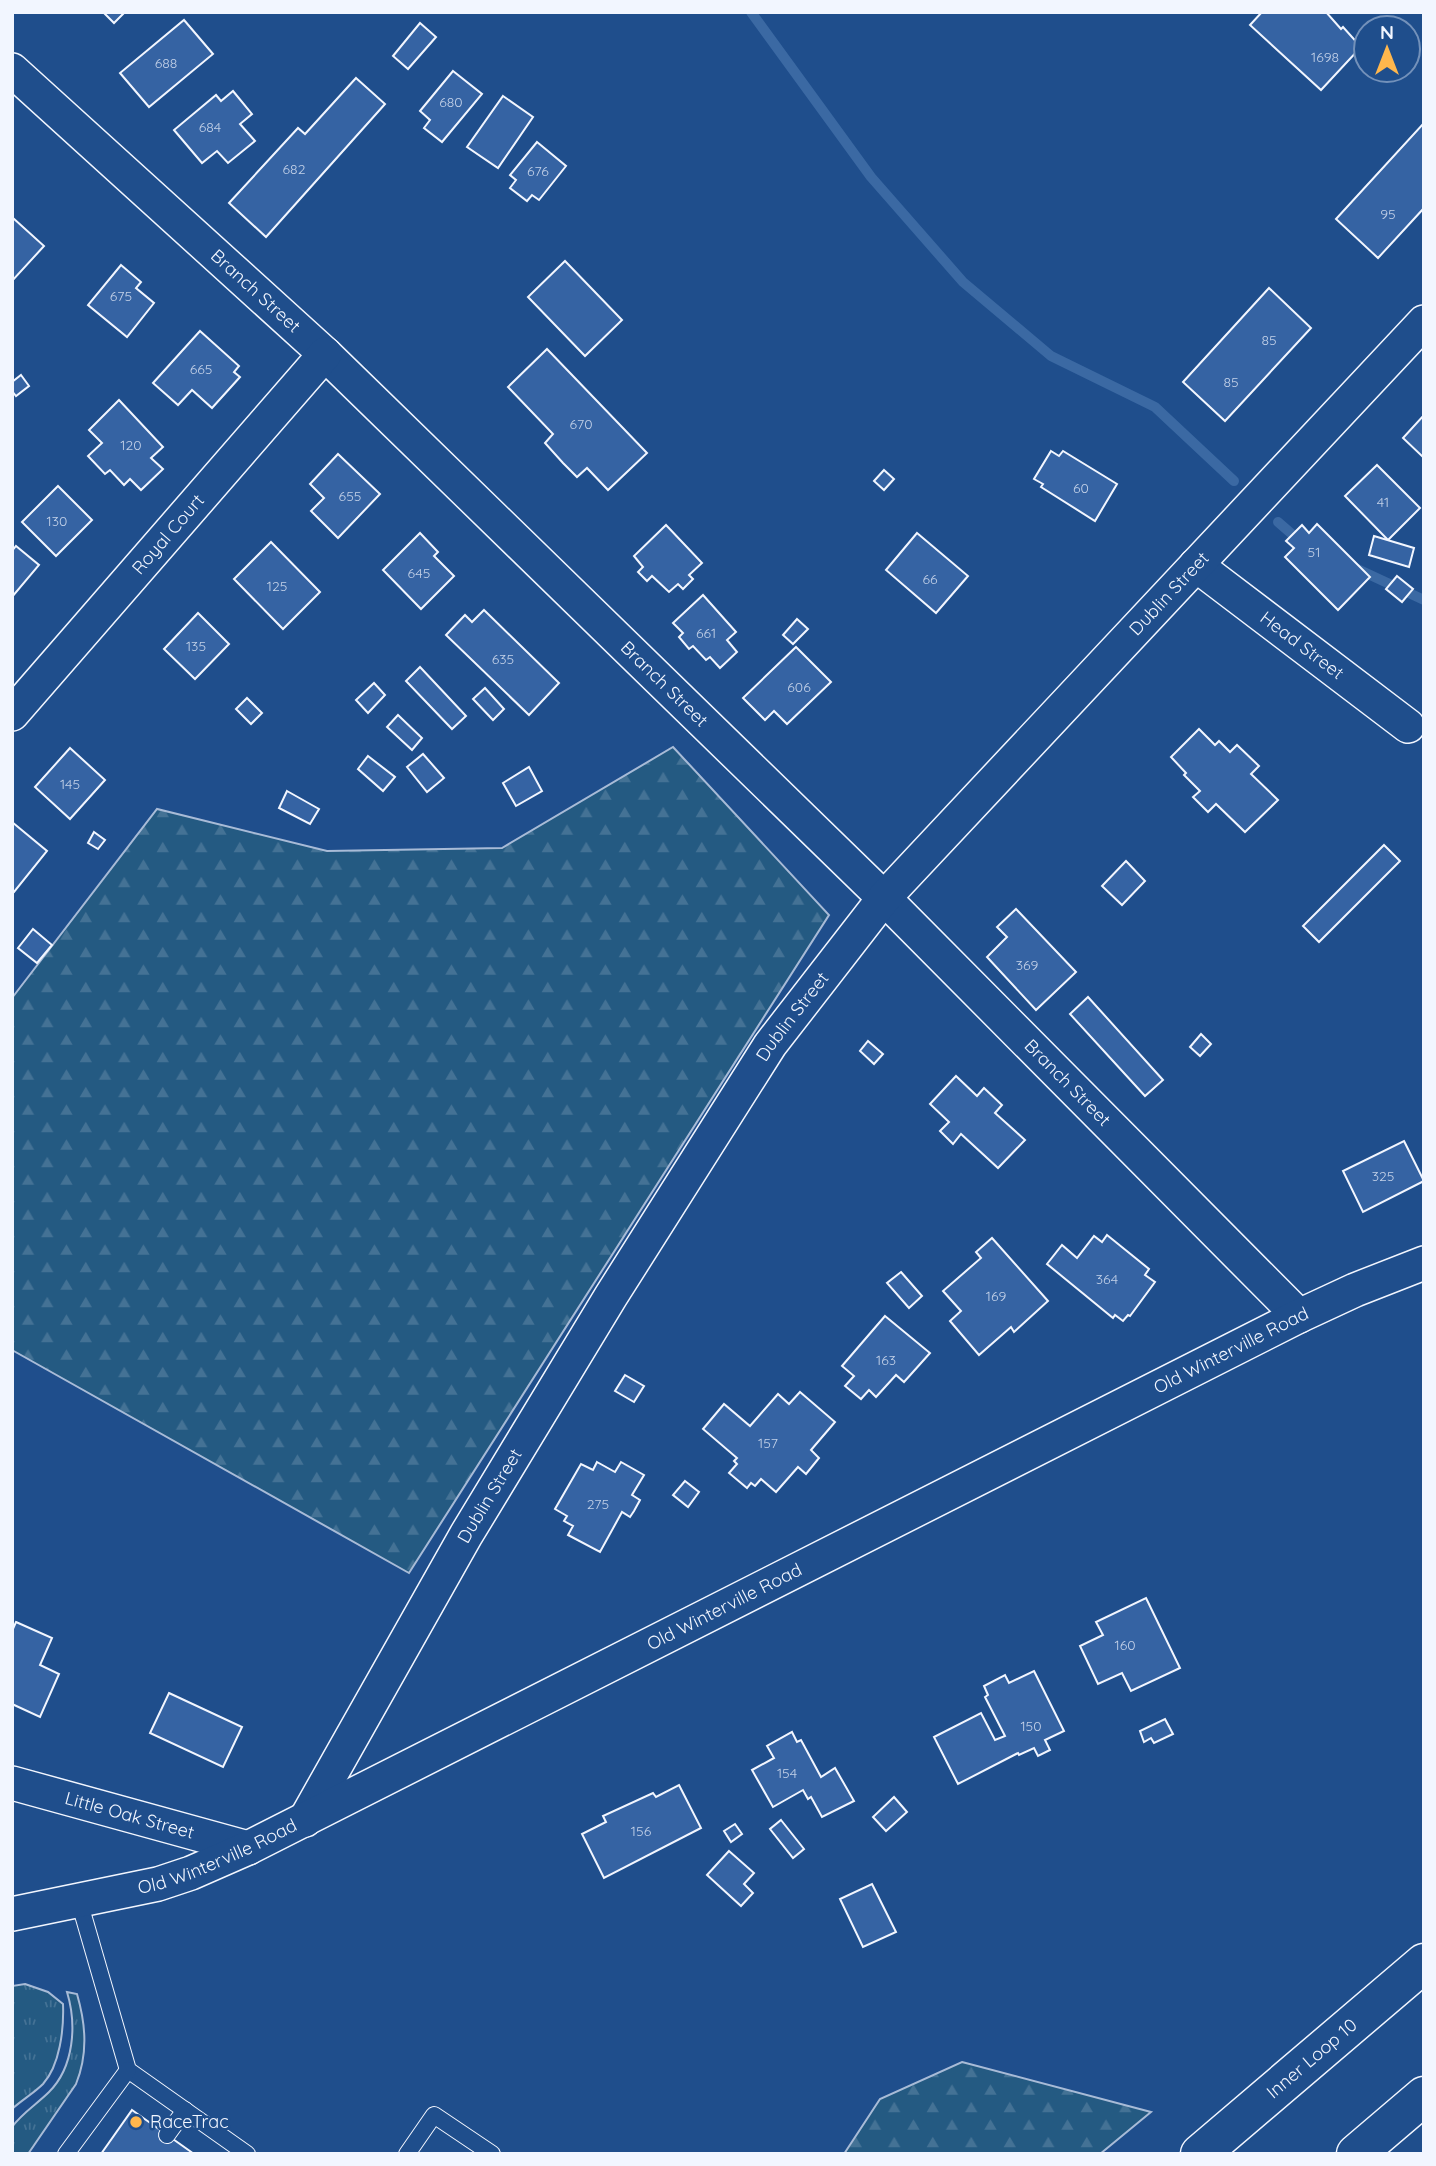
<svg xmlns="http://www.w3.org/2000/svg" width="1436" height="2166" viewBox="0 0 1436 2166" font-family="Quicksand,sans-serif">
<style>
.grass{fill:url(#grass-tufts);stroke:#a8bbd7;stroke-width:2}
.forest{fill:url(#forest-firs);stroke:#a8bbd7;stroke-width:2}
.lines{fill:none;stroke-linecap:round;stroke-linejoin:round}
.stream{stroke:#3b69a3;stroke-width:10}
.building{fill:#3563a3;stroke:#f2f6ff;stroke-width:2}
.lane-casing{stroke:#f2f6ff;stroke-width:18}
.street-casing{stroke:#f2f6ff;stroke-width:36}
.highway-casing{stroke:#f2f6ff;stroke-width:41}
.lane{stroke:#1f4e8c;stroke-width:16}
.street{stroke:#1f4e8c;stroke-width:33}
.highway{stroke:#1f4e8c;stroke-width:38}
.poi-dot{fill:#ffb74d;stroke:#1f4e8c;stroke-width:2.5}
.labels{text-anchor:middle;stroke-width:5;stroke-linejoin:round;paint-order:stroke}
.number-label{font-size:14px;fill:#c3d1e8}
.street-label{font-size:18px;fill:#f2f6ff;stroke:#1f4e8c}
.poi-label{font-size:18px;fill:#f2f6ff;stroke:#1f4e8c;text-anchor:start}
</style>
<defs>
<pattern id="grass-tufts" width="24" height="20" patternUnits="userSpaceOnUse" patternTransform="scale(1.75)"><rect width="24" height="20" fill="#245a82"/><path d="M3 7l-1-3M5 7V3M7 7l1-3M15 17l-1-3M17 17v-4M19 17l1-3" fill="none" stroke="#447295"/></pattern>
<pattern id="forest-firs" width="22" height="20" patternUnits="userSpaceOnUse" patternTransform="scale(1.75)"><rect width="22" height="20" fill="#245a82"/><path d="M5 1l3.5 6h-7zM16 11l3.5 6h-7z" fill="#447295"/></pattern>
</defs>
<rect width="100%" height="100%" fill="#1f4e8c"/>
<g class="grass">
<path d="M25 1984 48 1992 63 2004C64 2029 60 2065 43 2084 34 2093 22 2100 12 2109V1986Z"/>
<path d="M67 1992 77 1994C86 2025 88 2054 76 2084L28 2154H12V2127C22 2113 37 2104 49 2092 74 2067 77 2025 67 1992Z"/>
</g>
<g class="forest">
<polygon points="673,747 829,915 409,1573 12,1350 12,998 157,809 327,851 502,848"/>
<polygon points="962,2062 1151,2112 1100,2154 844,2154 880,2099"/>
</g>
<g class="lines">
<g class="stream">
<polyline points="751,12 871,177 963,282 1051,356 1155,407 1234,481"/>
<polyline points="1278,522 1301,542"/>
<polyline points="1353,567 1424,600"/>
</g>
</g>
<g class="building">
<polygon points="103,12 125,12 114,23"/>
<polygon points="1262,12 1326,12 1341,29 1343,27 1361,47 1321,90 1250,25"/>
<polygon points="184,20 213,54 149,107 120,73"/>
<polygon points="420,23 436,37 408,69 393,56"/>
<polygon points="453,71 482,94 442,142 424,128 430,120 420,111"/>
<polygon points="356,78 385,104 266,237 229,203 298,128 305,134"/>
<polygon points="233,91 252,114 240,124 255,141 228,163 217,151 202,163 174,130 216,95 221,101"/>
<polygon points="503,96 533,117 498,168 467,147"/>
<polygon points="1423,124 1424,208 1378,258 1336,219"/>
<polygon points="537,142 566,166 539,200 532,195 527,201 510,188 516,180 510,175"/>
<polygon points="13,218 44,246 12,281 12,219"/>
<polygon points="565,261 622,320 585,356 528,297"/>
<polygon points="121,265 141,282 136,288 154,303 127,337 88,305"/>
<polygon points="1269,288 1311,328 1225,421 1183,382"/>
<polygon points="200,331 239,366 234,372 240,377 212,408 192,390 178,405 153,383"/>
<polygon points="547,349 647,453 608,490 587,468 577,477 563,463 545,443 553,434 508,387"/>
<polygon points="21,375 29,386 16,396 12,391 12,382"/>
<polygon points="119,400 163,447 151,458 163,469 141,490 130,479 124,485 110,470 105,474 88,456 102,443 89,430"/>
<polygon points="1424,415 1424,458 1403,438"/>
<polygon points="1051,451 1059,456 1063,451 1117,484 1095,521 1041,487 1043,484 1034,479"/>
<polygon points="338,454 380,494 338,538 311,511 324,498 310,484"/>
<polygon points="1377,465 1420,508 1388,540 1345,496"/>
<polygon points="884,470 894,479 884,490 874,481"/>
<polygon points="58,486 92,520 56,556 22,522"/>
<polygon points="1317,524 1370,577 1338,610 1285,557 1294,548 1286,541 1302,525 1309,533"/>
<polygon points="666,525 702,563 689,575 693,579 683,589 678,584 669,592 652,576 647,581 638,572 643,567 634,556"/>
<polygon points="420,533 438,552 434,556 454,576 421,609 383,570"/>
<polygon points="917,533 968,576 936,613 886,570"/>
<polygon points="1374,536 1414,548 1409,567 1369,555"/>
<polygon points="271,542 320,592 283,629 234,579"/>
<polygon points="16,546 39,565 12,597 12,551"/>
<polygon points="1397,576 1413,589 1402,602 1386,589"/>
<polygon points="703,595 736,632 727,640 737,652 720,668 710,657 706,660 693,646 689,649 679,637 683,633 673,623"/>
<polygon points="484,610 559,683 529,715 446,635 465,615 472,622"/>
<polygon points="198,613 229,644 195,679 164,649"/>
<polygon points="797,619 808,629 793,644 783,635"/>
<polygon points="796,647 831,682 787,724 774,711 765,720 743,698"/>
<polygon points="420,667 466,716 452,729 406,681"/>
<polygon points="374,683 385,695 368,713 356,700"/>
<polygon points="485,688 504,709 493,720 473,699"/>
<polygon points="247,698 262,713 251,724 236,709"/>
<polygon points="398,715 422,738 412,750 387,727"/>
<polygon points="1199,729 1215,745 1219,741 1230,752 1237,745 1259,766 1251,774 1278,800 1245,832 1216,804 1208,812 1193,797 1200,791 1184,775 1186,773 1171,757"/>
<polygon points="70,748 105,780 70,819 35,787"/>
<polygon points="423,754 444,778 427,792 407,767"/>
<polygon points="368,756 395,777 383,791 358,769"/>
<polygon points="529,767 542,791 516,806 503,783"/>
<polygon points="287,791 319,809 310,824 279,808"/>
<polygon points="12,822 47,851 14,892 12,891"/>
<polygon points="94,832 105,840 98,849 88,843"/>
<polygon points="1384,845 1400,861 1319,942 1303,926"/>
<polygon points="1126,861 1145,881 1122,905 1102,886"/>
<polygon points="1016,909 1076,972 1036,1010 987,957 1007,937 997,927"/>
<polygon points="33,929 52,945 37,963 18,948"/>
<polygon points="1088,997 1163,1080 1145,1096 1070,1014"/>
<polygon points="1201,1034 1211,1044 1200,1056 1190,1047"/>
<polygon points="868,1041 883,1054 874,1064 860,1051"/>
<polygon points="956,1076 977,1096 984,1088 1002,1105 995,1113 1025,1140 998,1168 961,1134 953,1144 940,1131 949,1122 930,1104"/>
<polygon points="1404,1141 1424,1181 1363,1212 1343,1171"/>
<polygon points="1107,1235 1149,1269 1145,1275 1155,1282 1130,1316 1128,1315 1123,1321 1115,1315 1113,1318 1047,1264 1062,1245 1077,1258 1094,1236 1102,1242"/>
<polygon points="992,1238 1048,1301 1014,1332 1011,1327 979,1355 950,1321 961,1311 943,1291 981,1258 976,1252"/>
<polygon points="901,1272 922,1296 909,1308 887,1283"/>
<polygon points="885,1316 930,1353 904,1382 896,1375 876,1397 869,1390 861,1399 845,1386 854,1376 842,1366"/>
<polygon points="625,1375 644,1386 634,1402 615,1391"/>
<polygon points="800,1392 835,1422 811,1450 819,1458 806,1474 798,1467 776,1492 761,1479 755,1486 751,1483 747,1488 729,1473 737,1464 734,1461 737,1458 703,1429 724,1404 750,1426 778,1394 789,1404"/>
<polygon points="597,1462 615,1472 621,1462 644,1475 632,1495 640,1500 634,1511 630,1517 622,1512 600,1552 568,1535 573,1526 564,1521 567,1516 555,1509 581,1464 593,1470"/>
<polygon points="685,1481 699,1492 688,1507 673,1495"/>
<polygon points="1146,1598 1180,1668 1131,1691 1122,1673 1098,1684 1080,1646 1103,1635 1096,1622"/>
<polygon points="16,1622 52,1638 40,1665 59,1674 40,1717 12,1704 12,1631"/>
<polygon points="1034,1671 1064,1731 1045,1740 1050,1750 1038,1756 1034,1748 1019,1755 1018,1753 958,1784 934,1737 981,1713 995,1740 1005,1736 985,1697 988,1695 984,1686 1005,1675 1009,1683"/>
<polygon points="169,1693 242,1727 223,1767 150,1733"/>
<polygon points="1165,1719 1173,1734 1154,1743 1151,1738 1144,1742 1140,1731"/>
<polygon points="792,1732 797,1742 801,1740 821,1777 835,1768 854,1801 822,1817 811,1797 808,1799 803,1790 773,1807 752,1770 774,1758 767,1746"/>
<polygon points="679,1785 701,1828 604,1878 582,1834 606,1822 603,1816 653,1793 656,1797"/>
<polygon points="894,1797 907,1812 886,1831 873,1817"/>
<polygon points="781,1820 804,1849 793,1858 770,1829"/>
<polygon points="735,1824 742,1834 731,1842 724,1831"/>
<polygon points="729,1851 754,1873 744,1884 753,1893 741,1906 707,1875"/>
<polygon points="872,1884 896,1932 863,1947 840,1899"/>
<polygon points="132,2110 194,2154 101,2154"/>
</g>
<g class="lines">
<defs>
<g id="lane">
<polyline points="79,1901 128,2070 247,2154"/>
<polyline points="167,2135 185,2110"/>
<polyline points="66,2154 128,2070"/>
<polyline points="407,2154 434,2115 492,2154"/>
</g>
<g id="street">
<path id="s1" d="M12 70 325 354 884 898 1299 1316"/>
<path id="s2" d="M1196 565 1408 726"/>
<path id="s3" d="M12 714 325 354"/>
<path id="s4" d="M12 1783 248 1848"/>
<path id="s5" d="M305 1820 466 1535 611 1296 770 1045 884 898 1424 322"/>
<path id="s6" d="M12 1914 158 1884 191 1873 248 1848 1299 1316 1355 1290 1424 1263"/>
</g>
<g id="highway">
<path id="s7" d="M1200 2154 1424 1963"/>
<polyline points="1356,2154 1424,2096"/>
</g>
</defs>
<use href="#lane" class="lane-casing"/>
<use href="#street" class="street-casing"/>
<use href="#highway" class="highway-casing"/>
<use href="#lane" class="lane"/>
<use href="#street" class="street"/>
<use href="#highway" class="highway"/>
</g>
<circle class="poi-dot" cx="136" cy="2122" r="7"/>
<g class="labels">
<g class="number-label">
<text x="1325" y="62">1698</text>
<text x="166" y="68">688</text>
<text x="451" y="107">680</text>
<text x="210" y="132">684</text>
<text x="294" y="174">682</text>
<text x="538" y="176">676</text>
<text x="1388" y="219">95</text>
<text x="121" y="301">675</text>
<text x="1269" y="345">85</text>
<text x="201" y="374">665</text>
<text x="1231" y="387">85</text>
<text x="581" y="429">670</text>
<text x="131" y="450">120</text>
<text x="1081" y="493">60</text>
<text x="350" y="501">655</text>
<text x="1383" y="507">41</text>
<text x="57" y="526">130</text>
<text x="1314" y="557">51</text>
<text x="419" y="578">645</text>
<text x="930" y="584">66</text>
<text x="277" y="591">125</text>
<text x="706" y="638">661</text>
<text x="196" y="651">135</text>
<text x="503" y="664">635</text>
<text x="799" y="692">606</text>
<text x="70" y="789">145</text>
<text x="1027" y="970">369</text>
<text x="1383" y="1181">325</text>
<text x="1107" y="1284">364</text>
<text x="996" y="1301">169</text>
<text x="886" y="1365">163</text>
<text x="768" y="1448">157</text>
<text x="598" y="1509">275</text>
<text x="1125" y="1650">160</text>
<text x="1031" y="1731">150</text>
<text x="787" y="1778">154</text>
<text x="641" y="1836">156</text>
</g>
<g class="street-label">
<text dy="6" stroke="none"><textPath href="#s1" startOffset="329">Branch Street</textPath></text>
<text dy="6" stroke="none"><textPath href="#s3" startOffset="238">Royal Court</textPath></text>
<text dy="6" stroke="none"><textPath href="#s5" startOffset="1507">Dublin Street</textPath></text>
<text dy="6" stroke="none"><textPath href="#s2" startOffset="133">Head Street</textPath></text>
<text dy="6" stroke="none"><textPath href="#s1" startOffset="896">Branch Street</textPath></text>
<text dy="6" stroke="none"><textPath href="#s5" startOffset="940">Dublin Street</textPath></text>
<text dy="6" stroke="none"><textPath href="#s1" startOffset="1463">Branch Street</textPath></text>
<text dy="6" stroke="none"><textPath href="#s6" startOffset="1348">Old Winterville Road</textPath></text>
<text dy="6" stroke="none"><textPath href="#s5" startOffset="373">Dublin Street</textPath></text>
<text dy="6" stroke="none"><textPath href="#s6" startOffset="780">Old Winterville Road</textPath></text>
<text dy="6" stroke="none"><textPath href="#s4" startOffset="122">Little Oak Street</textPath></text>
<text dy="6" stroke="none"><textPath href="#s6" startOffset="214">Old Winterville Road</textPath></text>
<text dy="6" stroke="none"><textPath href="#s7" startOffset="147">Inner Loop 10</textPath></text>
</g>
<g class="poi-label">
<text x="150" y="2128">RaceTrac</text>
</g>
</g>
<rect width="1436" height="2166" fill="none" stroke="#f2f6ff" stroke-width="28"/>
<g transform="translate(1387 49)"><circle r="33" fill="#1f4e8c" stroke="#7391ba" stroke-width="2"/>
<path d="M0-5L12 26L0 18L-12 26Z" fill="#ffb74d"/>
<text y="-10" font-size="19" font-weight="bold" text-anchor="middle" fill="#f2f6ff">N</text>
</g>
</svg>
